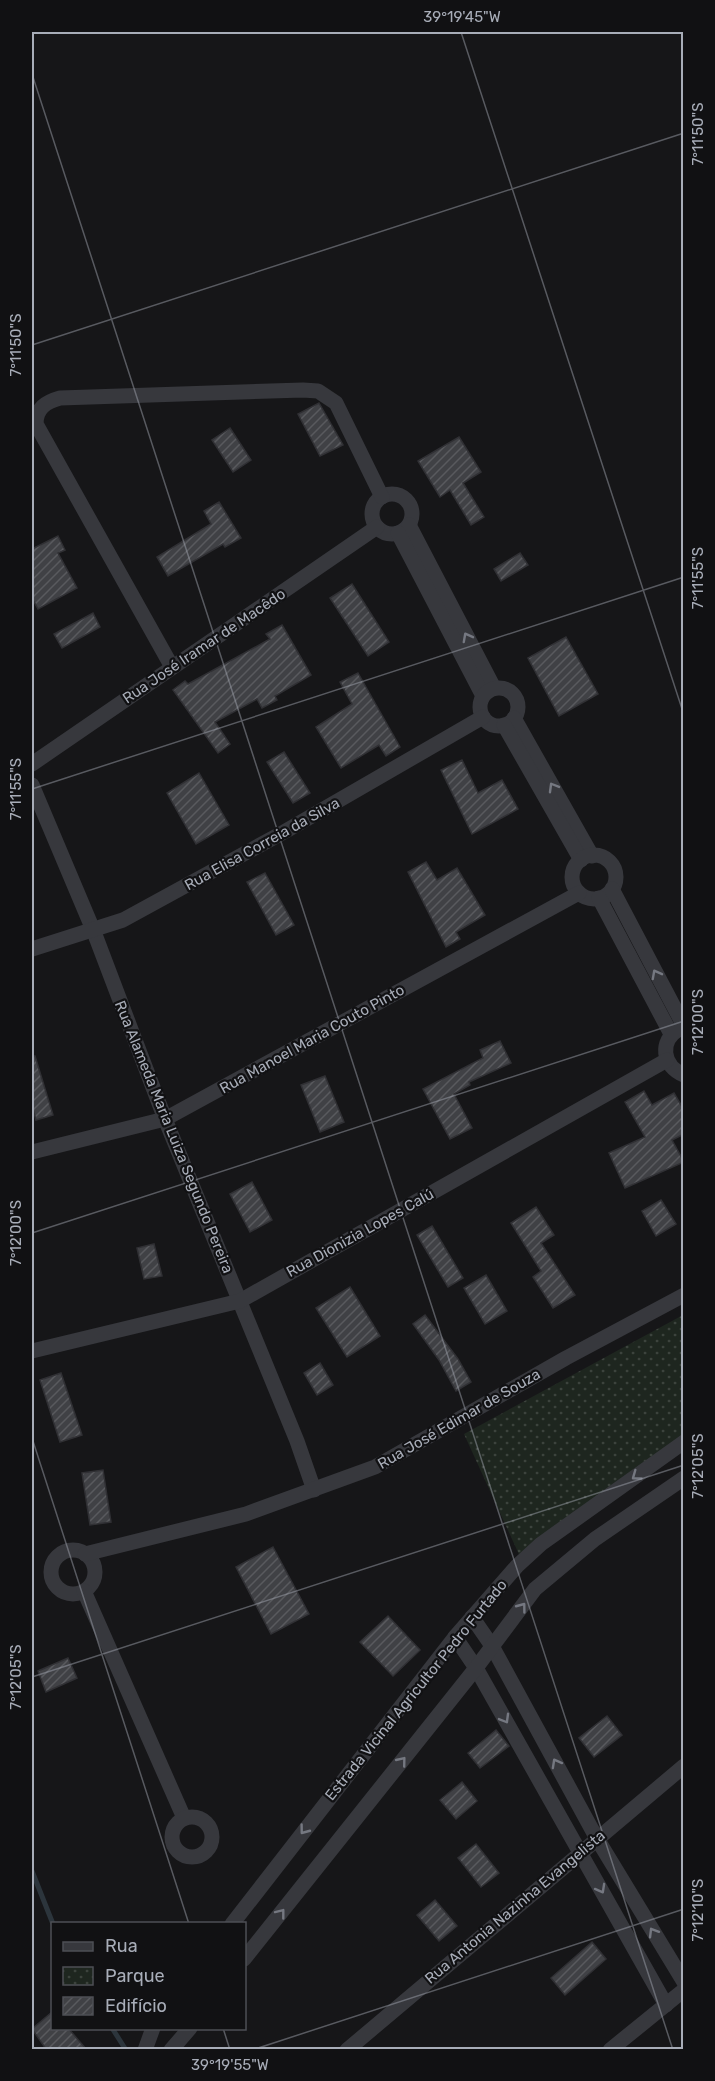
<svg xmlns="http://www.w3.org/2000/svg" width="715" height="2081" viewBox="0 0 715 2081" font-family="Rubik,sans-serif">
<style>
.park{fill:url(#park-dots)}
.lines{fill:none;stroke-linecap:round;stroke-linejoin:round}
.stream{stroke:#2c353c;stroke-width:5}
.building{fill:url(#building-hatch);stroke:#303034;stroke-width:1.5}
.minor{stroke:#37383d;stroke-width:15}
.oneway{stroke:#757881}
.ticks{fill:none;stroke:#a8adb8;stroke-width:1.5;stroke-opacity:0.45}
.labels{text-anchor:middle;stroke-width:4.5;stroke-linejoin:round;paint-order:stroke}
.street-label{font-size:15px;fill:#a8adb8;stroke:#111113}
.neatline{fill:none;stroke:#a8adb8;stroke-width:2}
.ticks-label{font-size:15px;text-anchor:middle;fill:#a8adb8}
</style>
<defs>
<pattern id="park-dots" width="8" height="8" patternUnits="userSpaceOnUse" patternTransform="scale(1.5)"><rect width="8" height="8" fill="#1e261f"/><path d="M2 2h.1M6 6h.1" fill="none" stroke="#3c433d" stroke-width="1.8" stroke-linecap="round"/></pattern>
<pattern id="building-hatch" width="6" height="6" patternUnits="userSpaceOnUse" patternTransform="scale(1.5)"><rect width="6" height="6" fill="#404145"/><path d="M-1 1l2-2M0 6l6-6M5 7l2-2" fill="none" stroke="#595a5e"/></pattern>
</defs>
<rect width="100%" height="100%" fill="#161618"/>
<polygon class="park" points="683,1315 683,1442 522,1561 464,1434"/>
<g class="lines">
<g class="stream">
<polyline points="32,1871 53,1924"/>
<polyline points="112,2028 126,2050"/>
</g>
</g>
<g class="building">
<polygon points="319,403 343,445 320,456 298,414"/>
<polygon points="230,428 251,460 233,472 212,440"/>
<polygon points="459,437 481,472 463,483 484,517 471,525 450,490 440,497 418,461"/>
<polygon points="219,502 241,538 225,547 223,544 168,576 157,557 211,524 204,511"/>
<polygon points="58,536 65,550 58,553 77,588 38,609 32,598 32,549"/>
<polygon points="520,553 528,565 501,581 494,569"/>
<polygon points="352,584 389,642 368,656 330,598"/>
<polygon points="93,613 100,627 62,648 54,634"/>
<polygon points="282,625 311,675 275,696 277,700 262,708 257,699 215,722 230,744 218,753 173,690 185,681 188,684 270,639 266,634"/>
<polygon points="566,637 598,694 559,716 528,658"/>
<polygon points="358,673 400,747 386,756 379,745 341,768 316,727 352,704 340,682"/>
<polygon points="284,752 310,793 293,803 267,762"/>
<polygon points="462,760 478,793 502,780 518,809 472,834 441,770"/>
<polygon points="199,773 229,825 196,844 167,793"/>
<polygon points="426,862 437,880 457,868 485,915 456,932 460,939 446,947 408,872"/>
<polygon points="265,873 294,925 276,935 247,882"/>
<polygon points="500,1041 511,1063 469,1082 470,1085 454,1094 472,1128 450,1139 423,1089 483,1058 480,1050"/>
<polygon points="32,1056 35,1056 53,1115 36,1120 32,1106"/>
<polygon points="325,1076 344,1122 320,1132 301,1085"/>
<polygon points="644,1091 652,1105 674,1093 684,1110 684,1134 672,1140 684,1162 625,1188 609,1153 645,1137 625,1102"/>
<polygon points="252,1182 272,1220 250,1232 230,1194"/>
<polygon points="661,1200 676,1224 656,1236 642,1211"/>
<polygon points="536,1207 554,1235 541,1243 575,1295 553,1308 533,1277 541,1271 511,1223"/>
<polygon points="432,1226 463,1278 448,1287 417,1235"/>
<polygon points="154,1244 162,1276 144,1279 137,1248"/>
<polygon points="486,1275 507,1311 485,1324 464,1288"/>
<polygon points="350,1287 380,1336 347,1357 316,1308"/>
<polygon points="425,1315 458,1359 471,1382 456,1391 439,1360 413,1324"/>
<polygon points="320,1363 333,1385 317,1395 304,1373"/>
<polygon points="61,1373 82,1435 60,1442 40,1380"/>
<polygon points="103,1470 111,1522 90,1525 82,1473"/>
<polygon points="273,1547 309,1614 271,1634 236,1567"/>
<polygon points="388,1616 420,1650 393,1676 360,1642"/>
<polygon points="68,1658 77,1678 46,1692 38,1671"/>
<polygon points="607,1716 622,1735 594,1757 579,1738"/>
<polygon points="496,1730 509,1746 480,1768 468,1753"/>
<polygon points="462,1782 477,1801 456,1819 440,1800"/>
<polygon points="476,1844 499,1873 481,1887 458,1858"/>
<polygon points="435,1900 457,1926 439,1941 417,1915"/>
<polygon points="592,1942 606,1959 565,1995 551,1978"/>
<polygon points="52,2012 52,2028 68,2028 86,2049 46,2049 32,2029"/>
</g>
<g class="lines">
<g class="minor">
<circle cx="392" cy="514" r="20"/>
<polyline points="409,525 494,688"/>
<polyline points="398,533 483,696"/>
<path d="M172 667 36 424C36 408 46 402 60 398L303 390 318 391 336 403 382 497"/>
<circle cx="499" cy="707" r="19"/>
<polyline points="514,718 592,856"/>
<polyline points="504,725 581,860"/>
<polyline points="32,764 377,527"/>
<polyline points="32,785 94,932 165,1119 297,1441 314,1490"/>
<circle cx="594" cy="877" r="22"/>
<polyline points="612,889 684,1026"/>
<polyline points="599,898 671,1034"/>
<polyline points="32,949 123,920 284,832 483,717"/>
<path d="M679 1029C659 1041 662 1066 684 1075"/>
<polyline points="32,1152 165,1119 579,893"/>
<polyline points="32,1351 240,1301 667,1060"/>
<circle cx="73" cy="1572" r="22"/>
<polyline points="85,1554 246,1514 375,1467 566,1358 684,1295"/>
<polyline points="84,1591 184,1818"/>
<polyline points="472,1617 492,1646 596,1837 684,1982"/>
<polyline points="455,1637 476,1668 666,2005"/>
<circle cx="192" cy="1837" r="20"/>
<polyline points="232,1924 455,1637 517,1566 541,1544 684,1442"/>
<polyline points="244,1959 476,1668 535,1589 595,1539 684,1478"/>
<polyline points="145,2050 153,2028"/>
<polyline points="171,2050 190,2028"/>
<polyline points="347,2050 684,1766"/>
<polyline points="610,2050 684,1990"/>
</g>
</g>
<defs><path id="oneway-chevron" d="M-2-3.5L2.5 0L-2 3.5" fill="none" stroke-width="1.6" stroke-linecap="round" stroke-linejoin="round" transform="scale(1.5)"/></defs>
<g class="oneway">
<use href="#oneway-chevron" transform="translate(467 637) rotate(-118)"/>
<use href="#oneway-chevron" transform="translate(553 787) rotate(-120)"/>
<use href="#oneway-chevron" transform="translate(656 974) rotate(-118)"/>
<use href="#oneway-chevron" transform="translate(636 1476) rotate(144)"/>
<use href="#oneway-chevron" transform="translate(522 1607) rotate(-53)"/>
<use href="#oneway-chevron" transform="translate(505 1719) rotate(60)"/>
<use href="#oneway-chevron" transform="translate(402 1761) rotate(-51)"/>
<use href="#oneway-chevron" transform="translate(556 1763) rotate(-119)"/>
<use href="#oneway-chevron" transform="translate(304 1830) rotate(127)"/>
<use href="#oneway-chevron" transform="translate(601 1889) rotate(61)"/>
<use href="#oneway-chevron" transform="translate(281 1913) rotate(-52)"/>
<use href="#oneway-chevron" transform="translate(653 1932) rotate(-121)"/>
</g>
<path class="ticks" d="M461 32 684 715M32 74 673 2050M32 345 684 133M32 789 684 577M32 1233 684 1021M32 1438 189 1924M32 1677 684 1465M223 2028 230 2050M252 2050 684 1909"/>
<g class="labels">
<g class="street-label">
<text transform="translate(204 646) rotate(-34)" y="5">Rua José Iramar de Macêdo</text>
<text transform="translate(262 844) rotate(-29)" y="5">Rua Elisa Correia da Silva</text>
<text transform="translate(312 1039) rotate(-29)" y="5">Rua Manoel Maria Couto Pinto</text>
<text transform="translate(174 1137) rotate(68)" y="5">Rua Alameda Maria Luiza Segundo Pereira</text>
<text transform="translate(360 1233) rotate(-29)" y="5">Rua Dionizia Lopes Calú</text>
<text transform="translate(459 1419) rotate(-30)" y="5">Rua José Edimar de Souza</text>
<text transform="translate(416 1690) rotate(-51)" y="5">Estrada Vicinal Agricultor Pedro Furtado</text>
<text transform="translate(515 1907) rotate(-40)" y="5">Rua Antonia Nazinha Evangelista</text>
</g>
</g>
<rect width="715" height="2081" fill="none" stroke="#111113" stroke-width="66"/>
<rect x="51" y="1922" width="195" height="108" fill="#111113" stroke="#4d4f55" stroke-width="1.5"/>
<rect x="63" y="1942" width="30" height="9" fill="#37383d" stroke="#4d4f55" stroke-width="1.5"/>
<text x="105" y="1952" font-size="18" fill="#a8adb8">Rua</text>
<rect x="63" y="1967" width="30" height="18" fill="url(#park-dots)" stroke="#4d4f55" stroke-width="1.5"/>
<text x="105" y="1982" font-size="18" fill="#a8adb8">Parque</text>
<rect x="63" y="1997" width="30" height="18" fill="url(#building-hatch)" stroke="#4d4f55" stroke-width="1.5"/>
<text x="105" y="2012" font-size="18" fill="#a8adb8">Edifício</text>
<rect x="33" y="33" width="649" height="2015" class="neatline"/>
<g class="ticks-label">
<text x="462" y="22">39°19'45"W</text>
<text transform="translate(698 134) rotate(-90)" y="5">7°11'50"S</text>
<text transform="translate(16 345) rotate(-90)" y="5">7°11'50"S</text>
<text transform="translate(698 578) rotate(-90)" y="5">7°11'55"S</text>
<text transform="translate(16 789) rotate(-90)" y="5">7°11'55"S</text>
<text transform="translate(698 1022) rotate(-90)" y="5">7°12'00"S</text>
<text transform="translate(16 1233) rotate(-90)" y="5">7°12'00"S</text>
<text transform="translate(698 1466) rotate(-90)" y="5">7°12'05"S</text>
<text transform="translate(16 1677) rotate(-90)" y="5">7°12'05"S</text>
<text transform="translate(698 1910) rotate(-90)" y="5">7°12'10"S</text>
<text x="230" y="2070">39°19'55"W</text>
</g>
</svg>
